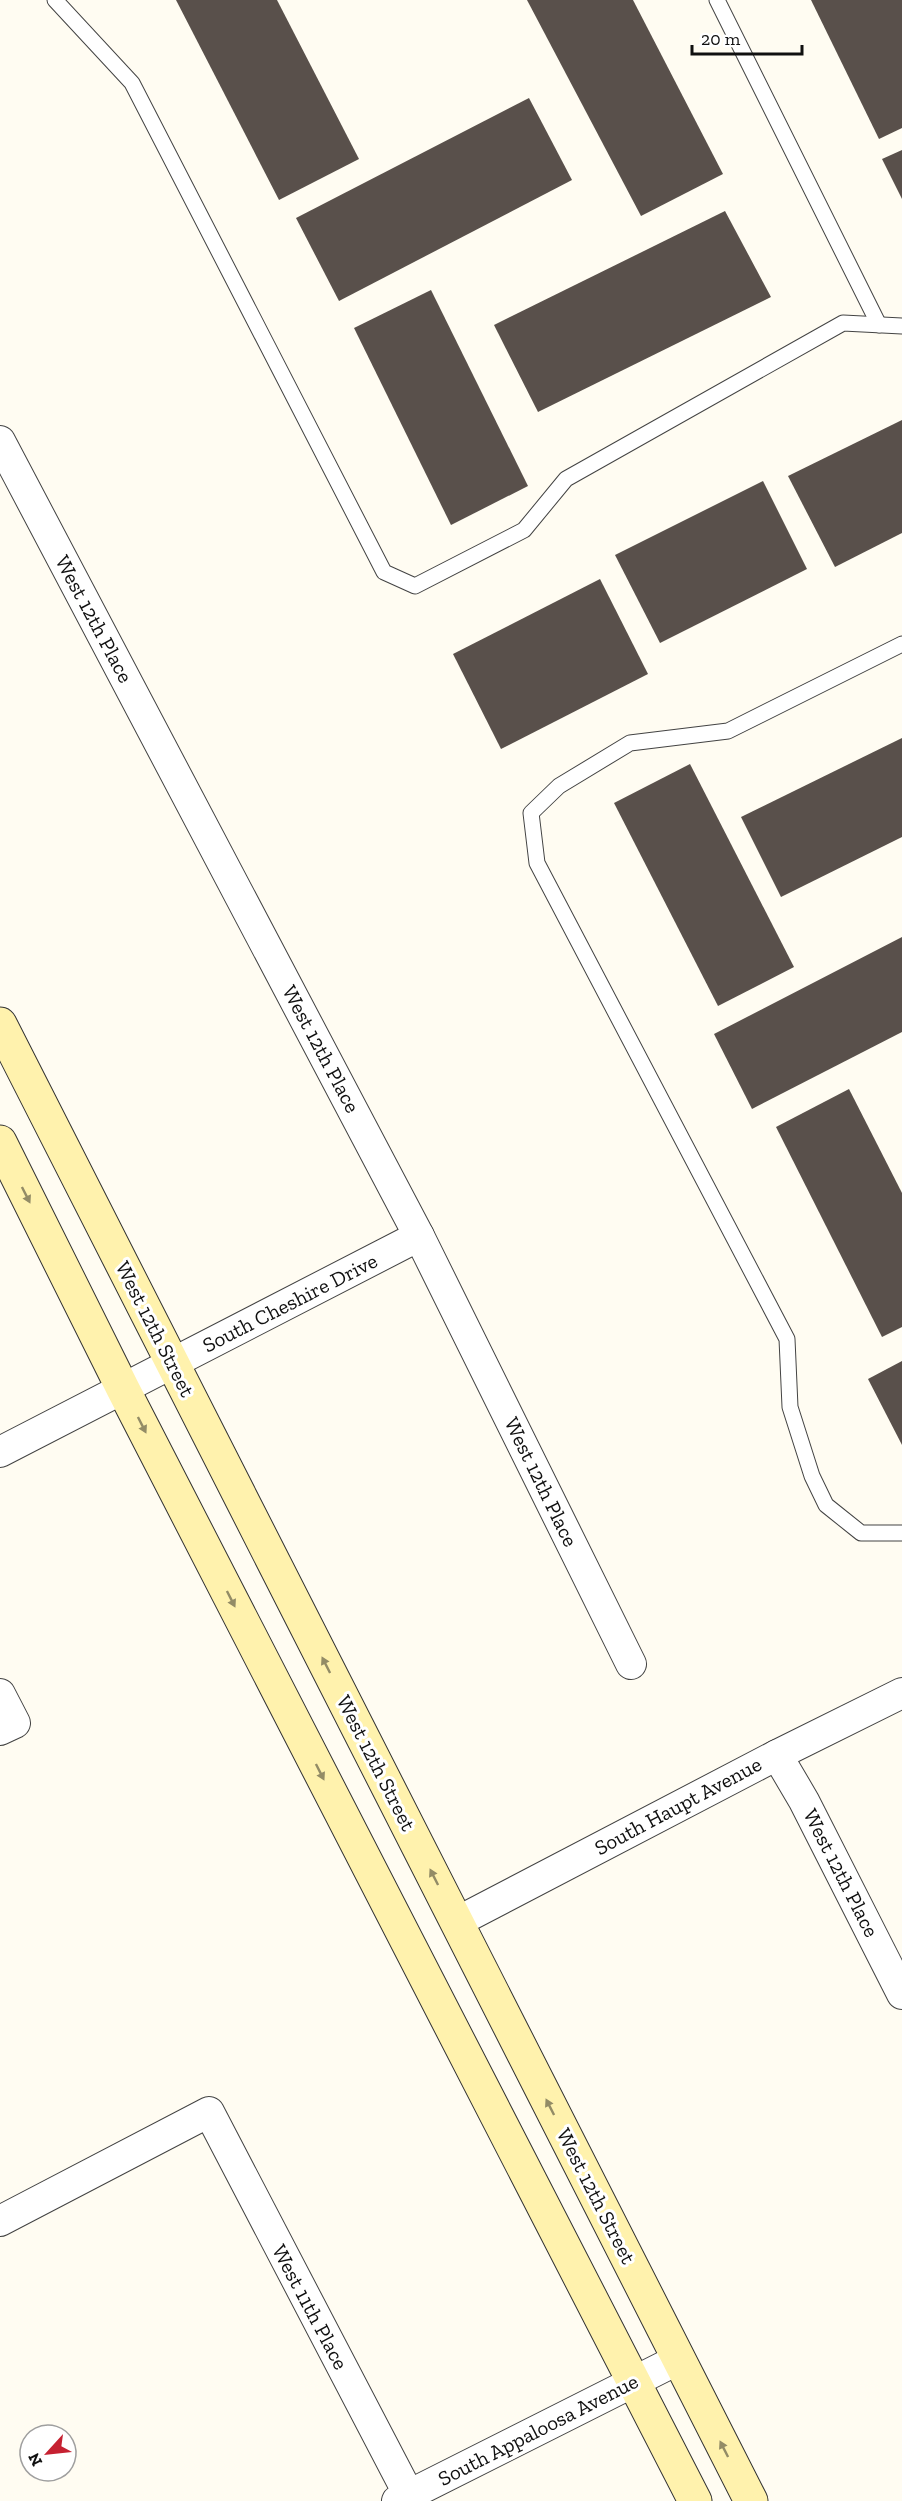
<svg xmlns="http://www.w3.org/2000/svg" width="902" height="2501" viewBox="0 0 902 2501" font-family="'Zilla Slab',serif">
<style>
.building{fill:#59504b}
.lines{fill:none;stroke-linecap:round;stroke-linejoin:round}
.lane-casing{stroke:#434343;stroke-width:17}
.street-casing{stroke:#434343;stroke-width:32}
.secondary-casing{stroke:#323232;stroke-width:35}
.lane{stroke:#fff;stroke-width:15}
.street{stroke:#fff;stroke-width:30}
.secondary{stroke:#fff2ad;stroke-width:33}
.oneway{fill:#938c66}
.labels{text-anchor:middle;stroke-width:6;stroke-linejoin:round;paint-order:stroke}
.street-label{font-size:21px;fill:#101010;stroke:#fff}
</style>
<rect width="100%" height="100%" fill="#fffcf2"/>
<g class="building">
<polygon points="176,0 277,0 359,159 279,200"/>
<polygon points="527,0 633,0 723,174 641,216"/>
<polygon points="811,0 902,0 902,128 879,139"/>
<polygon points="529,98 572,180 339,301 296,218"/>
<polygon points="902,150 902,199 882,159"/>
<polygon points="725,211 771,297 538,412 494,325"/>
<polygon points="431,290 528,486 451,525 354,328"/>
<polygon points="902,420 902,533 835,567 788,476"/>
<polygon points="763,481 807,569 660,643 615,555"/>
<polygon points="600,579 648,674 501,749 453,654"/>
<polygon points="902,738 902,837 781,897 741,817"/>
<polygon points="690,764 794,967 718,1006 614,803"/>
<polygon points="902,937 902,1032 752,1109 714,1034"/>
<polygon points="849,1089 902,1193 902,1327 882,1337 776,1127"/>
<polygon points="902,1361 902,1445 868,1379"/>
</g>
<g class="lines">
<defs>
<g id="lane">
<polyline points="55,0 132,83 384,572 415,586 524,530 566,479 843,323 902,326"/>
<polyline points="717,0 879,325"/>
<polyline points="902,644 728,731 630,743 559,786 531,813 537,863 787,1339 790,1407 812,1476 826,1505 861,1533 902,1533"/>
</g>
<g id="street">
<polyline points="0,441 419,1236 631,1664"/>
<polyline points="0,1452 419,1236"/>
<polyline points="0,1694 15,1723 0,1730"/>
<polyline points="777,1755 804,1801 902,1994"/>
<polyline points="457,1922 777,1755 902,1693"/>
<polyline points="0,2221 209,2112 412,2501"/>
<polyline points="397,2501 679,2359"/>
</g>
<g id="secondary">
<polyline points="0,1024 751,2501"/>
<polyline points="0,1142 123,1389 695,2501"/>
</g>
</defs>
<use href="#lane" class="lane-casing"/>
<use href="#street" class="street-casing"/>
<use href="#secondary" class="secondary-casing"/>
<use href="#lane" class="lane"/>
<use href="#street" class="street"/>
<use href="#secondary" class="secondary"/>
</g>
<defs><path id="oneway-solid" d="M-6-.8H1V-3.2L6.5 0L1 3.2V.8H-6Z" transform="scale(1.5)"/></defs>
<g class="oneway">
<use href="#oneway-solid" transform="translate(26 1195) rotate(63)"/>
<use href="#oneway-solid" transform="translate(142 1425) rotate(63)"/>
<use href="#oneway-solid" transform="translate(231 1599) rotate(63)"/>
<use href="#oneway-solid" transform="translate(326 1665) rotate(-117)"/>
<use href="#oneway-solid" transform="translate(320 1772) rotate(63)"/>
<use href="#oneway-solid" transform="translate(434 1877) rotate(-117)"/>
<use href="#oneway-solid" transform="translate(550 2107) rotate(-117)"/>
<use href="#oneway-solid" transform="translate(724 2449) rotate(-117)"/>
</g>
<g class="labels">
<g class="street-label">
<text transform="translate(94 619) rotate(62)" y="7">West 12th Place</text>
<text transform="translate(321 1049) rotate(62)" y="7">West 12th Place</text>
<text transform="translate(290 1303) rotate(-27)" y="7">South Cheshire Drive</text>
<text transform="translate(155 1329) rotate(63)" y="7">West 12th Street</text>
<text transform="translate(541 1482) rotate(64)" y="7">West 12th Place</text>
<text transform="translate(376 1763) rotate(63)" y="7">West 12th Street</text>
<text transform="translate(678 1806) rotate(-28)" y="7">South Haupt Avenue</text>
<text transform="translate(841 1873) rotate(63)" y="7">West 12th Place</text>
<text transform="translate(596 2196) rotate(63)" y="7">West 12th Street</text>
<text transform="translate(310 2307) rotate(62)" y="7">West 11th Place</text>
<text transform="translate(538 2430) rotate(-27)" y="7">South Appaloosa Avenue</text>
</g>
</g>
<g transform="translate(48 2453) rotate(243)"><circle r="28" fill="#ffffff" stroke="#9f9f9f" stroke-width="1.5"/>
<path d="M0-4.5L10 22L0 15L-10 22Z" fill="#c62131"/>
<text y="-9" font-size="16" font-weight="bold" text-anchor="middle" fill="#101010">N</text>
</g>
<path d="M692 45v9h110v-9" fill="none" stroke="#101010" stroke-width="3"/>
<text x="701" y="45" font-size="18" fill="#101010" stroke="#ffffff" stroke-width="4.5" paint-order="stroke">20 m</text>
</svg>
